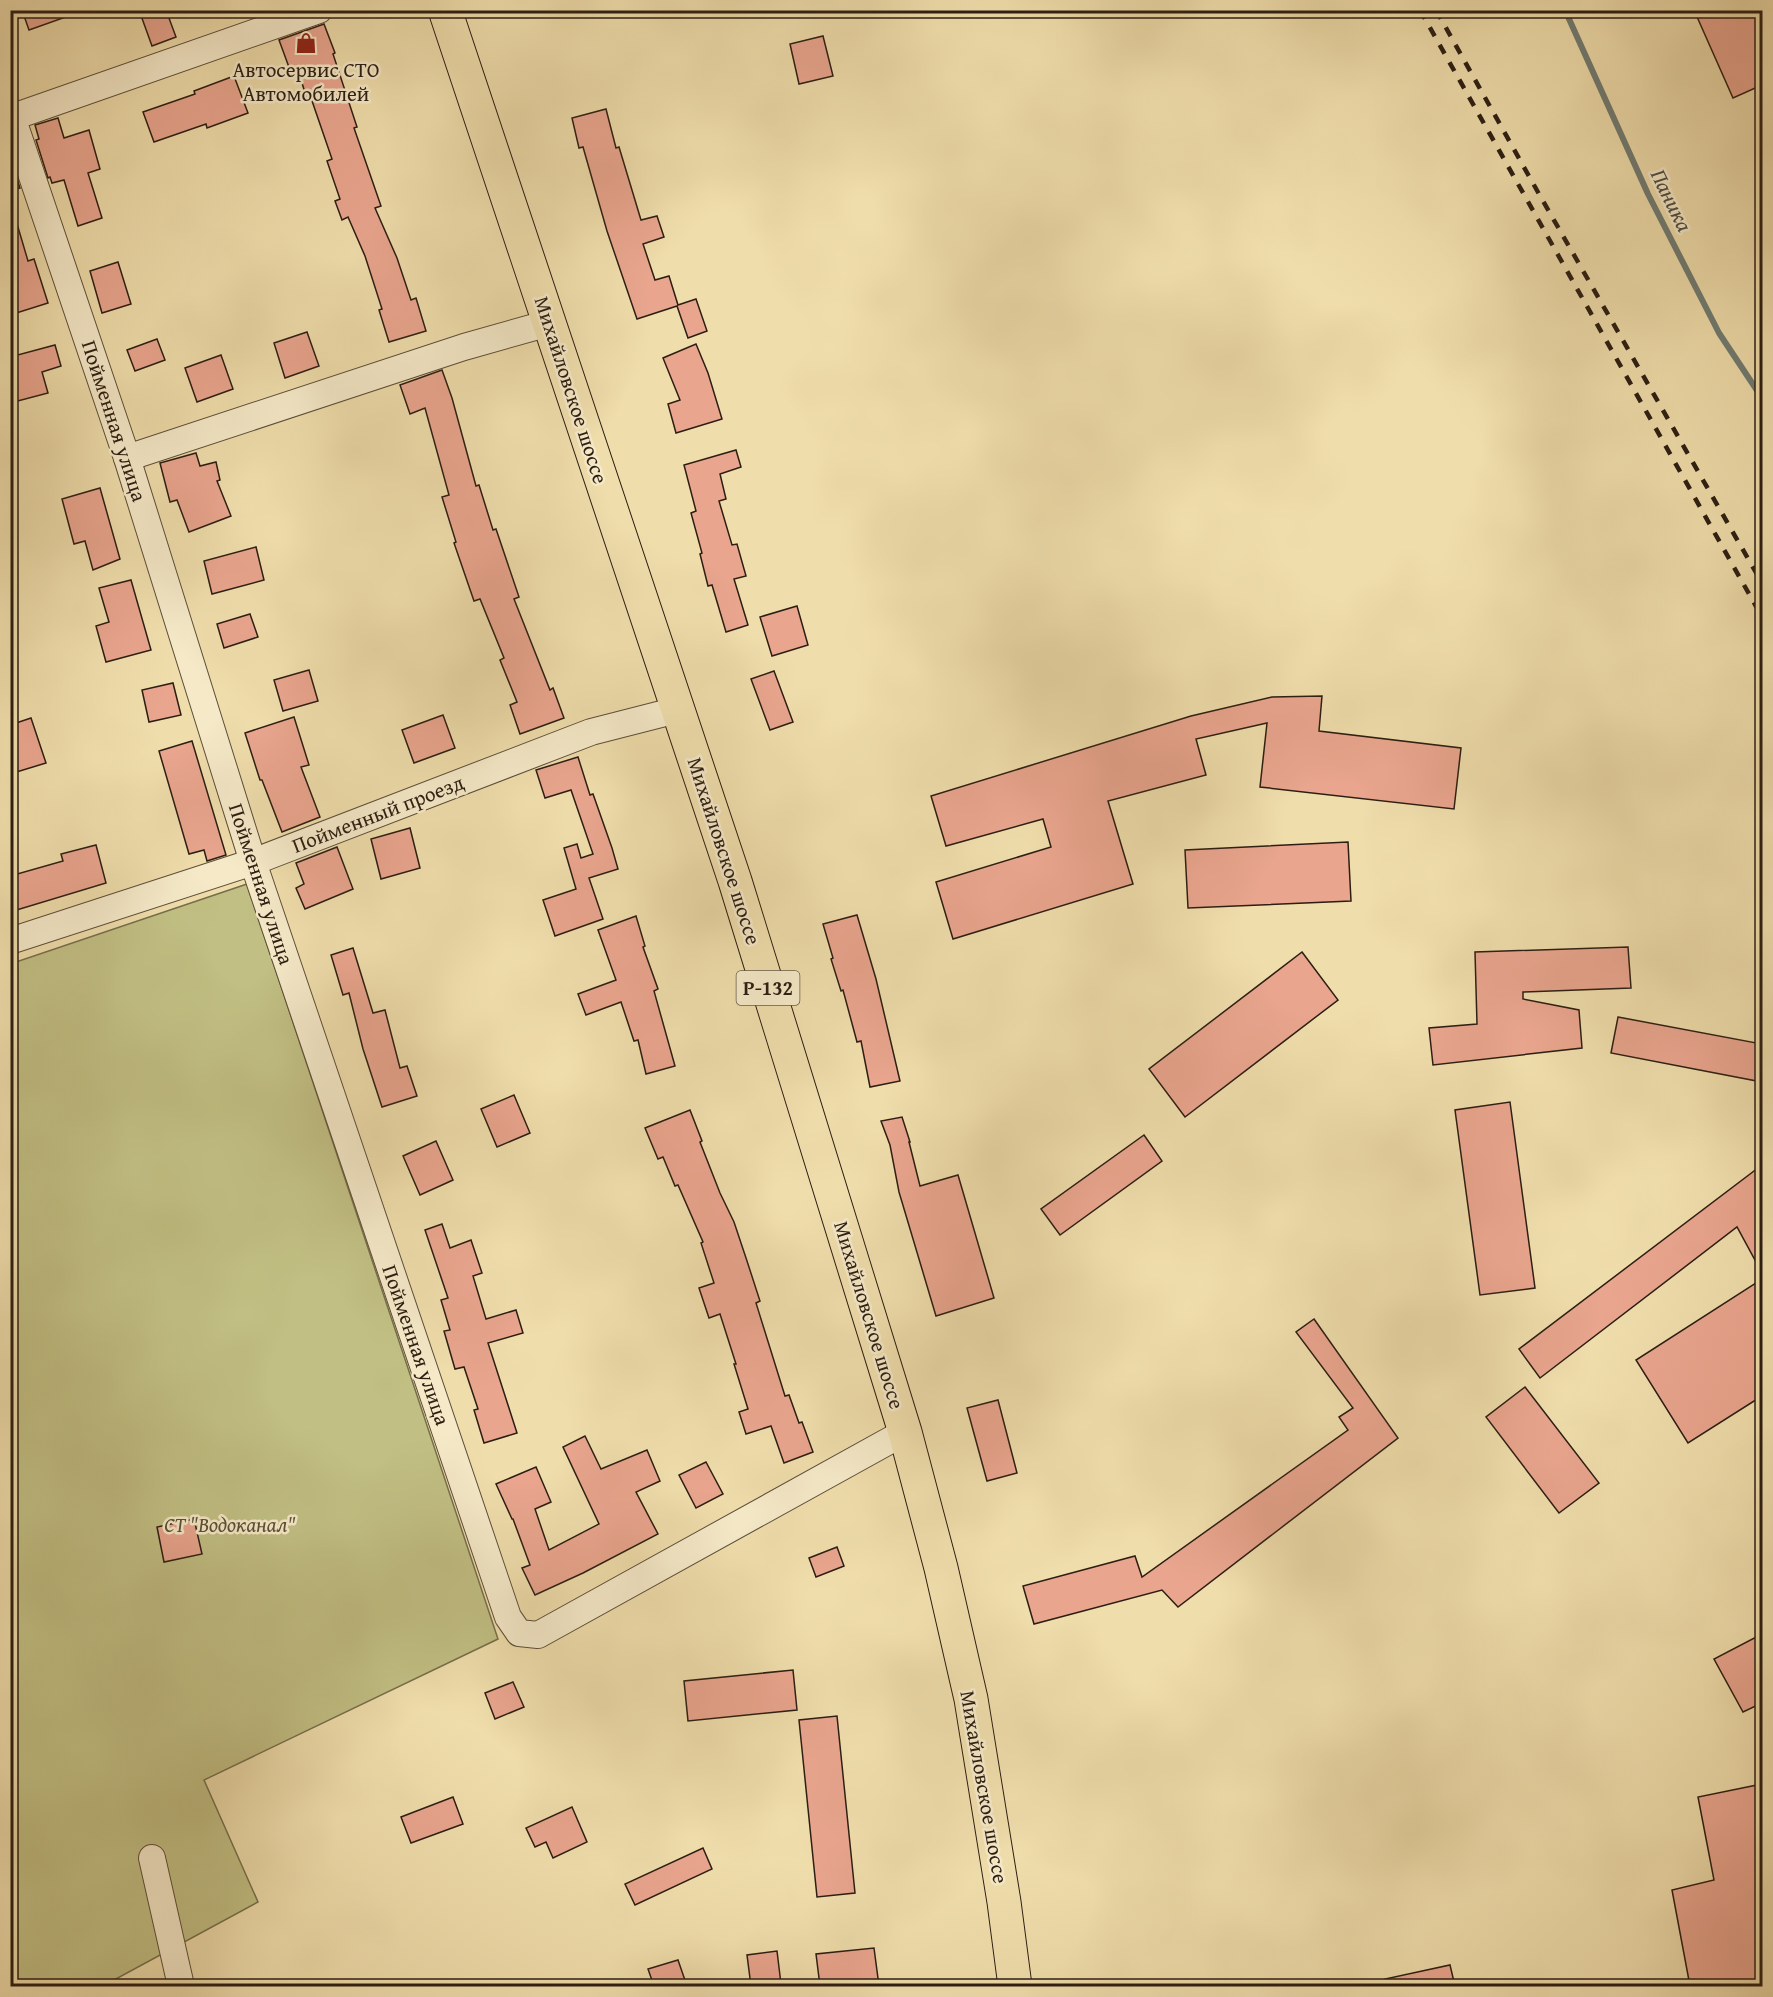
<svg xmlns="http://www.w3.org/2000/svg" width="1773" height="1997" viewBox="0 0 1773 1997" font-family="'Gentium Book Plus',serif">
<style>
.green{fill:#c1bf83;stroke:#766e4b;stroke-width:1.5}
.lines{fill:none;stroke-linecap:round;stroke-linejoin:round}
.stream{stroke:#707c73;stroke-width:6}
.building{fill:#e9a58e;stroke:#2c1e13;stroke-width:1.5}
.minor-casing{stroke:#5d4e39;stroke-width:28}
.primary-casing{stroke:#2c1e13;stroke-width:35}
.minor{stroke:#f5e9c8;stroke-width:26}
.primary{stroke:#efddab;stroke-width:33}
.rail{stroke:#2c1e13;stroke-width:4.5;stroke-dasharray:10 10;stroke-linecap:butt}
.labels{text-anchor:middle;stroke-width:5;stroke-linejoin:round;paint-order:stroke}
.shield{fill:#f5e9c8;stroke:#685b49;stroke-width:1.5}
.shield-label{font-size:20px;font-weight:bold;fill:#2c1e13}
.poi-label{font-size:21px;fill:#2c1e13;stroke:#f5e9c8}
.street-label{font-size:21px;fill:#2c1e13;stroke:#f5e9c8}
.park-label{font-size:21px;font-style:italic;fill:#594e35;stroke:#f5e9c8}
.water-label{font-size:22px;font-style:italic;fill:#4e4d43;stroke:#f5e9c8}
</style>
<rect width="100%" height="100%" fill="#efddab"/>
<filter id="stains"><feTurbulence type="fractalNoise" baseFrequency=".00333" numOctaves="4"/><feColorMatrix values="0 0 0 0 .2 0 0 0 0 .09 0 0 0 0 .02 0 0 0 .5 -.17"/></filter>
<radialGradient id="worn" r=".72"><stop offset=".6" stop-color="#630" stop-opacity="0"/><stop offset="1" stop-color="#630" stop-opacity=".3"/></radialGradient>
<polygon class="green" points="247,884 498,1639 204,1780 258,1902 103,1986 11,1986 10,964"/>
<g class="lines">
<polyline class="stream" points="1565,10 1648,194 1719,333 1762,398"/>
</g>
<g class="building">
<polygon points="22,10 77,10 77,13 29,30"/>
<polygon points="139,10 166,10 176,37 152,46"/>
<polygon points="1694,10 1762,10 1762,85 1733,98"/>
<polygon points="324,24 335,53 333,54 357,127 354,128 381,206 375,208 397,258 411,300 416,298 426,331 389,342 379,310 382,309 365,256 348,217 342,220 335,201 340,199 327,161 332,159 311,98 307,99 297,67 290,70 279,40"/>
<polygon points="823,36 833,76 799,84 790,44"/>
<polygon points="234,76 248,113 207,128 206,124 154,142 143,112 195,94 194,91"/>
<polygon points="606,109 616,148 619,147 641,220 657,216 664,237 643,244 655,280 669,276 678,305 696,299 707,331 688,338 677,306 637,319 607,231 583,147 579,148 572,118"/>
<polygon points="58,118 64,138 89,130 100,169 88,173 102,218 78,226 64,180 52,183 50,177 48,178 36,140 39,139 35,125"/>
<polygon points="10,159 20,188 10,191"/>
<polygon points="10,217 15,217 28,261 34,259 48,303 10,315"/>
<polygon points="118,262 131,304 102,313 90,271"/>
<polygon points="307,332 319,366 285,378 274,343"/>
<polygon points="157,339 165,360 135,371 127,350"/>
<polygon points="696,344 708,373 722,419 676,433 668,404 680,400 663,358"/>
<polygon points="55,345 61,366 42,372 48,393 10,403 10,357"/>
<polygon points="221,355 233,389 197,402 185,368"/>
<polygon points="442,370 452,398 476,486 479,485 493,530 496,529 519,597 514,599 550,690 553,688 564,718 520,734 510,705 517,702 500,660 504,658 480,599 474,601 454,543 456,542 442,497 449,495 425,408 410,414 400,385"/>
<polygon points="736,450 741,467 720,474 726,499 719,501 732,545 737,544 746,576 734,579 748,625 726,632 712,585 708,586 700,554 702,553 691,513 696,511 684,465"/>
<polygon points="196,453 200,466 216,462 220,480 217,481 231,516 189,532 177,500 170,502 160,463"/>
<polygon points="100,488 120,559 93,570 85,541 74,544 62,499"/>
<polygon points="256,547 264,580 212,594 204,561"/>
<polygon points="131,580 151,650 106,662 96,626 109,622 99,588"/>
<polygon points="797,606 808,645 772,656 760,617"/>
<polygon points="250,614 258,637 224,648 217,624"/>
<polygon points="309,670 318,701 283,711 274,680"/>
<polygon points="774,671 793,722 770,730 751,679"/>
<polygon points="173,683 181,715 149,722 142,690"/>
<polygon points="1322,696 1319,731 1461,748 1454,809 1260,787 1267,723 1196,739 1206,775 1108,801 1133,884 953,939 936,882 1051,847 1043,819 946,846 931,796 1191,716 1272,697"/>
<polygon points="443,715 455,748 414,763 402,730"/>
<polygon points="294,717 309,765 301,767 320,817 282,832 262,780 260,780 245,733"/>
<polygon points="31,718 46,763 10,774 10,725"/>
<polygon points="192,741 226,855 207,861 204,850 189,854 159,751"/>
<polygon points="578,757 590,795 593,794 612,848 618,869 589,878 603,919 555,936 543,900 576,889 564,848 577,844 581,858 593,854 571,790 545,798 536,770"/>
<polygon points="410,828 420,868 381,879 371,839"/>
<polygon points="1348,842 1351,901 1188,908 1185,850"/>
<polygon points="96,845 106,883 10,912 10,876 63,861 61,854"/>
<polygon points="337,847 353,889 305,909 296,888 304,884 296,863"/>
<polygon points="857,915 876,979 900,1081 870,1087 861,1041 857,1042 843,990 841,991 831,959 833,958 823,924"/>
<polygon points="636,916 645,946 643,947 658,989 654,991 675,1066 646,1074 638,1040 634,1041 621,1002 586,1015 578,994 616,980 598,930"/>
<polygon points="1628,947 1631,988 1523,992 1523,999 1579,1010 1582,1048 1433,1065 1429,1028 1477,1024 1475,952"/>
<polygon points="353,948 373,1013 385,1010 400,1068 407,1066 417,1096 382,1107 363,1049 349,993 343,995 331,955"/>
<polygon points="1302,952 1338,1000 1185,1117 1149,1069"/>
<polygon points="1618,1017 1762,1044 1762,1082 1611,1053"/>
<polygon points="514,1095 530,1133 497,1147 481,1109"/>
<polygon points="1510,1102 1535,1288 1480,1295 1455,1110"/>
<polygon points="690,1110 702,1141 700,1142 720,1193 734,1222 747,1261 760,1301 756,1303 785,1396 789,1395 799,1423 802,1422 813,1452 784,1463 771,1426 746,1434 739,1412 748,1409 734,1364 736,1364 720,1314 709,1318 699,1288 714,1283 701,1243 703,1242 678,1185 675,1186 663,1157 658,1159 645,1128"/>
<polygon points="902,1117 910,1142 909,1142 920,1186 958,1175 994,1298 936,1316 899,1192 890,1145 881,1121"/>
<polygon points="1144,1135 1162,1161 1060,1235 1041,1209"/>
<polygon points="436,1141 453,1180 420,1195 403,1156"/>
<polygon points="1762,1165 1762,1273 1737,1227 1540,1378 1519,1349"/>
<polygon points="442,1224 450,1248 471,1240 482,1273 473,1276 486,1319 516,1310 523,1333 488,1343 517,1433 484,1443 474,1410 478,1409 464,1367 455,1369 444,1331 450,1330 441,1300 448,1298 425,1230"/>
<polygon points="1762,1279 1762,1396 1688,1443 1636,1360"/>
<polygon points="1314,1319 1398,1438 1178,1607 1162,1590 1034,1624 1023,1586 1135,1556 1142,1577 1348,1430 1339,1417 1353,1408 1296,1332"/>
<polygon points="1525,1387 1599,1483 1559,1513 1486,1417"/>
<polygon points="998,1400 1017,1473 987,1481 967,1408"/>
<polygon points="585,1436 601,1469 647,1450 660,1481 636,1492 658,1534 583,1573 535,1595 522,1568 530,1565 513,1519 512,1519 496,1484 536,1467 551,1502 535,1509 549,1550 599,1524 563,1447"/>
<polygon points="706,1462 723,1494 696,1508 679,1475"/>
<polygon points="194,1519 202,1554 164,1562 157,1527"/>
<polygon points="837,1547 844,1566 816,1577 809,1558"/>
<polygon points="1762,1634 1762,1703 1743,1712 1714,1659"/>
<polygon points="793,1670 797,1710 688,1721 684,1681"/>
<polygon points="513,1682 524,1707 495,1719 485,1693"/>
<polygon points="837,1716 855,1893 817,1897 799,1720"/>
<polygon points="1762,1784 1762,1986 1690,1986 1672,1890 1714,1880 1698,1797"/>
<polygon points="453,1797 463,1824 411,1843 401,1817"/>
<polygon points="572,1807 587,1842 553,1858 546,1842 535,1847 526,1828"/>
<polygon points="703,1848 712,1869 635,1905 625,1884"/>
<polygon points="874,1948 879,1986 820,1986 816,1954"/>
<polygon points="777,1951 781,1984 751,1986 747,1955"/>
<polygon points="678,1960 687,1986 654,1986 648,1969"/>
<polygon points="1450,1965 1455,1986 1386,1986 1385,1979"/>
</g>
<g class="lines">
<defs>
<g id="minor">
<polyline points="10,111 127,458 253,862 508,1617 519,1633 538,1635 905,1432"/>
<polyline points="13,117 319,10"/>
<polyline points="127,458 464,347 549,323"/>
<polyline points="10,941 253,862 591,732 677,710"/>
<polyline points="152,1858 181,1986"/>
</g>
<polyline id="primary" points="445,10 735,881 905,1432 941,1568 971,1699 1004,1902 1015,1986"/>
</defs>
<use href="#minor" class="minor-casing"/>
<use href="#primary" class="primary-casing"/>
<use href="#minor" class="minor"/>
<use href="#primary" class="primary"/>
<g class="rail">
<polyline points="1420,10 1762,617"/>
<polyline points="1436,10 1539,194 1762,583"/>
</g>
</g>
<defs>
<symbol id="shop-bare" viewBox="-9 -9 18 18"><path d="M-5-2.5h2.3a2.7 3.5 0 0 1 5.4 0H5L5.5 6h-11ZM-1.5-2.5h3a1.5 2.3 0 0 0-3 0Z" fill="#8f2418" stroke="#f5e9c8" stroke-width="2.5" paint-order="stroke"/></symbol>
</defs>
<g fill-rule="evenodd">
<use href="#shop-bare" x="291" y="28" width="30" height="30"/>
</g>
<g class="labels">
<rect class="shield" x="736.5" y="971" width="63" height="34" rx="4.5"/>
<g class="shield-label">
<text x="768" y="995">Р-132</text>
</g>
<g class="poi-label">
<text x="306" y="77">Автосервис СТО<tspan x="306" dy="24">Автомобилей</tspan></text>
</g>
<g class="street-label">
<text transform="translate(571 390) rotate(72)" y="7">Михайловское шоссе</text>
<text transform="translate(114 421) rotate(72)" y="7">Пойменная улица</text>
<text transform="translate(378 814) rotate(-21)" y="7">Пойменный проезд</text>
<text transform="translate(724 851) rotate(72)" y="7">Михайловское шоссе</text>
<text transform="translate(261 884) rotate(72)" y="7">Пойменная улица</text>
<text transform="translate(869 1315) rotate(73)" y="7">Михайловское шоссе</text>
<text transform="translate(416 1345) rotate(71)" y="7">Пойменная улица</text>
<text transform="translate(984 1787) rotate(80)" y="7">Михайловское шоссе</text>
</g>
<g class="park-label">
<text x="230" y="1532">СТ "Водоканал"</text>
</g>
<g class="water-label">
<text transform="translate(1672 200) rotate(64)" y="8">Паника</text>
</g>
</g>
<rect width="1773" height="1997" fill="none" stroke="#efddab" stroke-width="36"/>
<rect x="12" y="12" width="1749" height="1973" fill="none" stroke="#2c1e13" stroke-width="3"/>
<rect x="18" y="18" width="1737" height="1961" fill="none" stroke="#2c1e13" stroke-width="1.5"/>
<rect width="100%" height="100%" filter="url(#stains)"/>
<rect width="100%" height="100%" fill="url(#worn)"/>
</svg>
